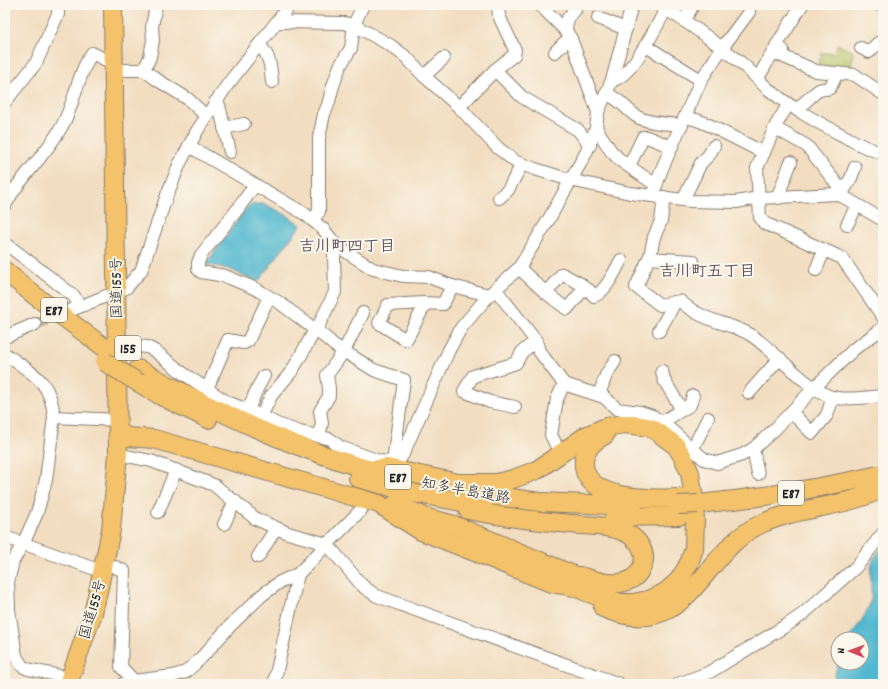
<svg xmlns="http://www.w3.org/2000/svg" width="888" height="689" viewBox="0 0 888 689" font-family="Dekko,'Klee One',sans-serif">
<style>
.green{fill:#b4c163;stroke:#686e40}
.water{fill:#51b8cf;stroke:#366a76}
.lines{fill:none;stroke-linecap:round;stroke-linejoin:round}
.minor-tunnel{stroke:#c7b69f;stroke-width:12;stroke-dasharray:12 6;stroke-linecap:butt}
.minor-casing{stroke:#877c6e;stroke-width:14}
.highway-casing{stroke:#877c6e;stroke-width:20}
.minor{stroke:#fff;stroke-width:12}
.highway{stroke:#f3c26a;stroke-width:18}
.highway-bridge-casing{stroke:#877c6e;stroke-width:20;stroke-linecap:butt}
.highway-bridge{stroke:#f3c26a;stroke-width:18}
.labels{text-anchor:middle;stroke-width:4;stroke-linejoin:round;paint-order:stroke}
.shield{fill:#fbf7ec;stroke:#5f5e5a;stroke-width:1}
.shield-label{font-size:14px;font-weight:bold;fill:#1c1c1c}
.street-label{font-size:15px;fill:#1c1c1c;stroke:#fbf7ec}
.neighbourhood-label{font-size:16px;font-weight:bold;fill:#5f4f5e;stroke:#fbf7ec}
</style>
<rect width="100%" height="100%" fill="#fbf7ec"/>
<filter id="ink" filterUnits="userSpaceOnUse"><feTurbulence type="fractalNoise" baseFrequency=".025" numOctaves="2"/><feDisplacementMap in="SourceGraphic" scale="8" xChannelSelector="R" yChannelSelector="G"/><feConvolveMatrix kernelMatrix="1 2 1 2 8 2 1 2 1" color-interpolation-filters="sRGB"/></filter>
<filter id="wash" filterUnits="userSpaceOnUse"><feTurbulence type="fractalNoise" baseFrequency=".012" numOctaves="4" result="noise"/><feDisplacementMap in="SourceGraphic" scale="16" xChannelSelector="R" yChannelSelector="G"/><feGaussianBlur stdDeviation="0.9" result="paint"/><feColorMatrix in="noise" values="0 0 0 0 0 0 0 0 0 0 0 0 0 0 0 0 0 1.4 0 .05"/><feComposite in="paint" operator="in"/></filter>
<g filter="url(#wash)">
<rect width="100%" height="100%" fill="#f2ddc0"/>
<polygon class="green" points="837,44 853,52 851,70 818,65 822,53 835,53"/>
<g class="water">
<polygon points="255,204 265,204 288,216 301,225 258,282 229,269 206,264 248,206"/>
<path d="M883 547V684H833L838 662 862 663V639H848C856 629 869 612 871 599 872 596 871 592 871 589 871 570 868 561 883 547Z"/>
</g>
</g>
<g filter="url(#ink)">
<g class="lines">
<polyline class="minor-tunnel" points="35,324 64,313"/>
<defs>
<g id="minor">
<polyline points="540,5 567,32 571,39 598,112"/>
<path d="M659 5C688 22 715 42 741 63 750 70 758 80 767 88 791 108 817 122 844 136 856 143 869 150 883 153"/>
<polyline points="880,5 883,7"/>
<polyline points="598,18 626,29"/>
<polyline points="279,20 281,22 343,23 354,25 390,45 406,57 424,76 459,107 498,148 516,162 535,169 570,180 630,193 690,201 736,202 759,198 836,194 842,196 883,220"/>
<polyline points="684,21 693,5"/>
<polyline points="564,29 566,28 568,18 575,10 571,5"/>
<path d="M259 45C270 54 271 69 272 82"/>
<polyline points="646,46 701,80"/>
<polyline points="861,48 869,52 878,43 883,45"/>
<polyline points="783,50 776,46 802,5"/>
<polyline points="555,52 565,42 571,39"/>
<polyline points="125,70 144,70 156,79 188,99 206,116"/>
<polyline points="144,70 150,57 153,40 152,27 156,5"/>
<polyline points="495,70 522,97 578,130 590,145"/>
<polyline points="424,76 444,58"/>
<polyline points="758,78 773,52 816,71 855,75 883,94"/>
<path d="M612 80C631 79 657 25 666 9"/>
<path d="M606 94C619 98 625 108 636 116 646 123 669 124 682 125"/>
<polyline points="5,102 36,63 58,14 58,5"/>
<polyline points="215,102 219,105 230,152"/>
<polyline points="788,105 776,125 757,168 760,217 764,223 842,258 883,317"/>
<polyline points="459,107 495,70 514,55 515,50 499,16 498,5"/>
<path d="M797 110C799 107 817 91 819 90 822 89 827 89 830 88L837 73"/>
<polyline points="685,117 697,120 707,124 764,153"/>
<polyline points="224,128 244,124"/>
<polyline points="596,128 611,151 621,161 656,185"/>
<polyline points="775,128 807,146 843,192 842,196"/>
<polyline points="189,146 305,214 323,229 336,245 373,269 403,276 429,277 452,286 489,295"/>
<polyline points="629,166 643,137 647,137 672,147"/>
<polyline points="843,192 851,178 855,167"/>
<polyline points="653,195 661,171 701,80 722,48 749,12 748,5"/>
<path d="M664 197 661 221 654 237 650 256 636 287 660 305 680 301C685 305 691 310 697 313 714 323 735 325 751 335 774 350 813 396 837 398 852 400 868 397 883 396"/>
<polyline points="499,198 508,190 522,164"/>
<polyline points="779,198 779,193 791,162"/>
<polyline points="683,200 701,163 709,155 714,146"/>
<path d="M5 205C9 198 13 191 18 185 33 165 50 148 62 126 75 103 77 75 92 53L106 60H114"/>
<polyline points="312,220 319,212 319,138 324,114 328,105 333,86 340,66 351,48 354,25 363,5"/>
<polyline points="847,225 857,205"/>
<polyline points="5,243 74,296 80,306"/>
<polyline points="649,258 693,261"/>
<polyline points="519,268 546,293 567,309 583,290 581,284 562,274 546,293"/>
<polyline points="816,270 824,250"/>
<path d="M583 287 589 290 594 296C606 292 615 271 621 260"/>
<polyline points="496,290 536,341 539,351 564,384 604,397 617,409 640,412 652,416 662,422 704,459 717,463 742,455 753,449 775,429 814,388 854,349 883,328"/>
<polyline points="426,303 406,340 379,323 388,305 424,303 443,304 452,286"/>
<polyline points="69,311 126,288 141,271 167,195 180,163 197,131 228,84 290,5"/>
<polyline points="316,331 335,292 334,256 337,246"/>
<polyline points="659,331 673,306 674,302"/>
<polyline points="5,337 35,324"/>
<polyline points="128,345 147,347 155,351 184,374 227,402 248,410 277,424 300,432 330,439 340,447 379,461 393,462 404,380 374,370 334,345 326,338 280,303 254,288 225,276 201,272 198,269 198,263 201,255 237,210 255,185"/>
<path d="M5 354C32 373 51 380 54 417L46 480 37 513 23 544 13 561 8 582 9 610 16 656 22 666 28 669 70 678"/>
<polyline points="662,371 664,380 682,410"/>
<polyline points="207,389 228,340 244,343 248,341 269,297"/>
<polyline points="749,393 780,358"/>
<polyline points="599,395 606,375 615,361"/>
<polyline points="515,407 490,402 464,391 473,376 516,363 522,352 536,341"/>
<polyline points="248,410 257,389 264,376"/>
<polyline points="791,412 812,433 827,415 833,397"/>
<polyline points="54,417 118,420"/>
<polyline points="261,417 271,396 292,371 315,330"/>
<polyline points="662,422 690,405 693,396"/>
<polyline points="319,436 322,423 320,411 329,396 329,388 327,375 344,351 363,313"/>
<polyline points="555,443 551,435 557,399 564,384"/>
<polyline points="753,449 758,474"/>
<polyline points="692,450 708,418"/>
<polyline points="127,456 151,461 214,485 256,519 288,533 327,544 360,583 365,588 377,596 619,684"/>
<polyline points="393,462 398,462 403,454 449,350 461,328 489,295 519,268 549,219 586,153 596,128 598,112 612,80 632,5"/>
<polyline points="158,512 176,470"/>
<polyline points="224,524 235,501"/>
<polyline points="5,537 95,569 102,570"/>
<polyline points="258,557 276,528"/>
<polyline points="115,567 124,571 121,667 137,684"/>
<polyline points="123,684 133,681 173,676 186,672 201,658 230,626 262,595 280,582 298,574 361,510"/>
<polyline points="274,684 298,574"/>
<polyline points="678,684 708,673 787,625 803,614 856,567 883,533"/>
</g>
<g id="highway">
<polyline points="5,271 34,295 105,348"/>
<path d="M138 369C216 411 296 451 382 473"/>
<polyline points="139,383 161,396 208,419"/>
<polyline points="118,431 127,437 154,439 379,504 421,531 487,557 551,583 574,587 602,598 622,603 633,603 648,600 662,594 668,590 678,581 684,572 689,563 694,549 695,519 693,492 690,473 683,457 676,446 659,433 651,428 642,426 624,424 606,427 597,431 587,435 537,470 513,479 497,483 458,483 387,468 370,470"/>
<path d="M605 435C595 440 586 448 584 460 580 502 654 499 680 498"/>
<polyline points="358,478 413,493 483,506"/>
<polyline points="467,492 540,502 633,506"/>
<polyline points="395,504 428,518 454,525 571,574 591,585"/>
<path d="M698 504C761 498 822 488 883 474"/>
<path d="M468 510C502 517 536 521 571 524 587 526 607 525 622 531 639 538 651 555 639 572 636 577 631 580 625 582 610 586 594 580 580 576"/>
<polyline points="614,517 679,516"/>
<path d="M603 608C691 645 699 552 761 524 800 506 846 508 883 488"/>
<polyline points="68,684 93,613 99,587 111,530 118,454 113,5"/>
</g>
</defs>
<use href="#minor" class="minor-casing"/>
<use href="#highway" class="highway-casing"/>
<use href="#minor" class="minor"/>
<use href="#highway" class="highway"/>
<defs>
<g id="highway-bridge">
<polyline points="105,362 139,383"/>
<polyline points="678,505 698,504"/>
</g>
</defs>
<use href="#highway-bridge" class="highway-bridge-casing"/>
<use href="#highway-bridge" class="highway-bridge"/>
</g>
</g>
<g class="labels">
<g class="shield">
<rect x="41" y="298" width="26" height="24" rx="3"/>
<rect x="115" y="336" width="26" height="24" rx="3"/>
<rect x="385" y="465" width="26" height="24" rx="3"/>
<rect x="778" y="481" width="26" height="24" rx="3"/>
</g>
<g class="shield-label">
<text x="54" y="315">E87</text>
<text x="128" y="353">155</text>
<text x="398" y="482">E87</text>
<text x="791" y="498">E87</text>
</g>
<g class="street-label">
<text transform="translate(116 288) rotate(-91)" y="5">国道155号</text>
<text transform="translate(466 490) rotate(10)" y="5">知多半島道路</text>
<text transform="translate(92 609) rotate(-74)" y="5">国道155号</text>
</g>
<g class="neighbourhood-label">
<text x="347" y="251">吉川町四丁目</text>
<text x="707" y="276">吉川町五丁目</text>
</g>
</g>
<rect width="888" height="689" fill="none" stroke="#fbf7ec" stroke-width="20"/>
<g transform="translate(850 651) rotate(271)"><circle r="19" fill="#fbf7ec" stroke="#a29f99"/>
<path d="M0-3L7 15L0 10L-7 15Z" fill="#d1495b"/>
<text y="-6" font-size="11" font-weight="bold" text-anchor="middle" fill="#1c1c1c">N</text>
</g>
</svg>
